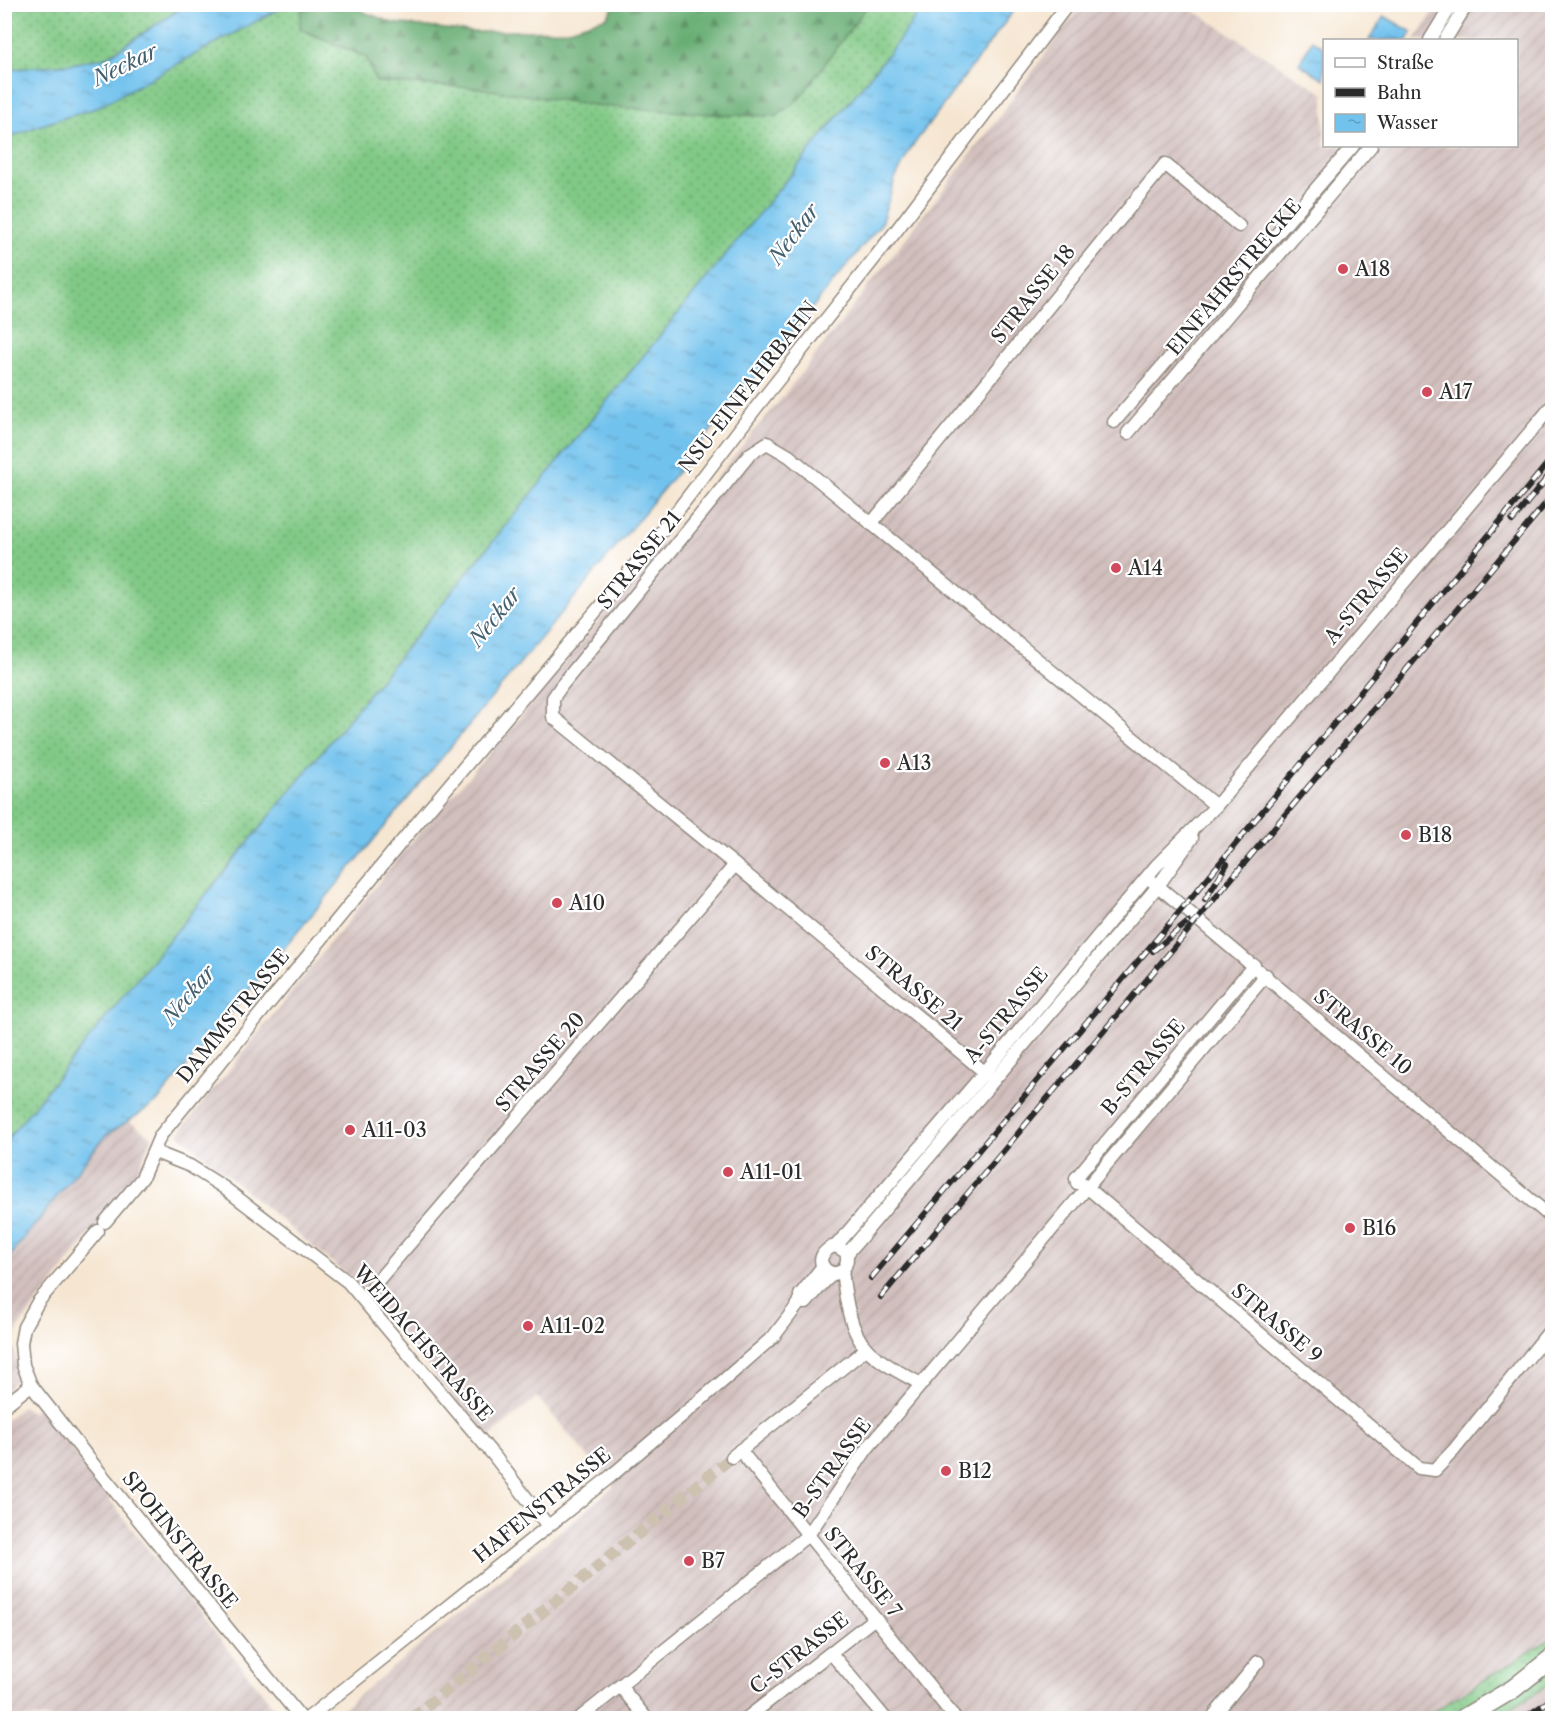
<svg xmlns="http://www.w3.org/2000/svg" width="1557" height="1723" viewBox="0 0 1557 1723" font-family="'Libre Caslon Text',serif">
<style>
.industrial{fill:url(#industrial-furrows)}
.railway{fill:#d1bfbd}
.grass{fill:url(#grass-dots);stroke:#567a58;stroke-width:1.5}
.forest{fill:url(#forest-firs);stroke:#4a6c4f;stroke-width:1.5}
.water{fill:url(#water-ripples);stroke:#4e768c;stroke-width:1.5}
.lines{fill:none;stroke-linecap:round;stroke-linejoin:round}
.minor-tunnel{stroke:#cdc1b0;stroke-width:12;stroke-dasharray:12 6;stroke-linecap:butt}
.minor-casing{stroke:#90887e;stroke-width:15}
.secondary-casing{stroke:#90887e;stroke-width:21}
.minor{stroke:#fff;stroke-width:12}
.secondary{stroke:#fff;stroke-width:18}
.rail-casing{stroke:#2b2b2b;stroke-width:6}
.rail{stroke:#fff;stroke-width:4;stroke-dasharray:11;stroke-linecap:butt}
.poi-dot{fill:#d1495b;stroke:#fff;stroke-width:2}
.labels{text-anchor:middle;stroke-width:4.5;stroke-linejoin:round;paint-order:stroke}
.poi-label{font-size:20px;fill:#2b2b2b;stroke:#fff;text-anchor:start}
.street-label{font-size:20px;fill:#2b2b2b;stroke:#fff}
.water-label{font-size:21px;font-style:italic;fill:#44606f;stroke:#fff}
</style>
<defs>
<pattern id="industrial-furrows" width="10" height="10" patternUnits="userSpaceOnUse" patternTransform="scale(1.5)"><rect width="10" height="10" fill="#d1bfbd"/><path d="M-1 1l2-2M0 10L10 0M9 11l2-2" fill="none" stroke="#b4a4a3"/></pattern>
<pattern id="grass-dots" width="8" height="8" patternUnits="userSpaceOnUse" patternTransform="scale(1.5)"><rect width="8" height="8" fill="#81c986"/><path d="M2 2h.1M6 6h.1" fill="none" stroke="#6aa36e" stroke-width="1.8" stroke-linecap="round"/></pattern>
<pattern id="forest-firs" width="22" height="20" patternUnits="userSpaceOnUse" patternTransform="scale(1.5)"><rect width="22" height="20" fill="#68ad73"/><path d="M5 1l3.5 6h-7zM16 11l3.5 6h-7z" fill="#568d5f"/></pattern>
<pattern id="water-ripples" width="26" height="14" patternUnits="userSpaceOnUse" patternTransform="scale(1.5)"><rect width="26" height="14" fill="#72c2ee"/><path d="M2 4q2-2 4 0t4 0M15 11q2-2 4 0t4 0" fill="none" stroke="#5e9ec1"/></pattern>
</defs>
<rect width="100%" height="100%" fill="#fff"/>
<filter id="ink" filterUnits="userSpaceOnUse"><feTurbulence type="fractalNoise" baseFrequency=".0167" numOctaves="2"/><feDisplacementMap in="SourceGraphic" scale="12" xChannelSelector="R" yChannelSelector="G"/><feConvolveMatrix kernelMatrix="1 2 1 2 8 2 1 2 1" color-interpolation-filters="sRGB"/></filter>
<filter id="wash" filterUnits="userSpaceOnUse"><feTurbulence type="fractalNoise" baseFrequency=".008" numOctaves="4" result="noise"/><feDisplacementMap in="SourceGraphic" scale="24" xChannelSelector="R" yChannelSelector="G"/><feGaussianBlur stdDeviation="1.35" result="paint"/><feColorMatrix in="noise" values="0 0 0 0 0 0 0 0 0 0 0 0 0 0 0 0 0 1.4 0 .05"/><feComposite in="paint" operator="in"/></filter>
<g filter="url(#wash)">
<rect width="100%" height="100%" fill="#f6e6d1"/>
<g class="industrial">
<polygon points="1081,5 1185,5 1324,94 1324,146 1516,146 1516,40 1415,40 1438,5 1552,5 1552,1638 1423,1718 331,1718 614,1487 537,1397 486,1440 409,1342 376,1304 378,1301 178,1134 415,837 498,744 801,374 994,124"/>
<polygon points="129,1121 152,1137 136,1174 18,1328 13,1345 19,1374 5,1393 5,1262 105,1136"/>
<polygon points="23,1406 31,1413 40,1407 128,1524 277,1711 276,1718 5,1718 5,1421"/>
</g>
<polygon class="railway" points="1552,1683 1552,1715 1547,1718 1496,1718"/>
<g class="grass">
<polygon points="4,5 186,5 107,57 72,64 5,70"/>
<polygon points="286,5 309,5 301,11 300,29 366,57 376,82 478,88 601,106 727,115 777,116 799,99 868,5 925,5 896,44 805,157 5,1142 5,143 13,136 38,126 96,108"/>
<polygon points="1552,1638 1552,1683 1496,1718 1423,1718"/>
</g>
<polygon class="forest" points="309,5 358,5 364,12 393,23 472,32 566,30 607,17 615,5 868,5 799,99 777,116 727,115 601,106 478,88 376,82 366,57 300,29 301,11"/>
<g class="water">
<polygon points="925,4 1018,5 911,148 895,179 881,224 560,615 156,1103 105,1136 5,1262 5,1142 805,157 896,44"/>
<polygon points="186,5 286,5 96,108 38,126 13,136 5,143 5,70 72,64 107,57"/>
<polygon points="1384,16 1412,32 1408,40 1369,40"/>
<polygon points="1312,40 1324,48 1324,79 1299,64"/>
</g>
</g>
<g filter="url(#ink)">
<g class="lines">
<polyline class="minor-tunnel" points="412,1718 732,1457"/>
<defs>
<g id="minor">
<polyline points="1430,40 1452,4"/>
<polyline points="1445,40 1467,4"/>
<polyline points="1114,422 1353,146"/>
<polyline points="1128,433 1371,146"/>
<polyline points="871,524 1165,164 1239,226"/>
<polyline points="1152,881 1552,1218"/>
<polyline points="994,1080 735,865 553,717 553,698 562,685 750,454 767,443 789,456 1216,806"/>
<polyline points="155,1152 190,1166 223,1187 348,1282 495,1457 548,1526"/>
<polyline points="1076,1178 1419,1468 1435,1470 1454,1450 1552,1328"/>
<polyline points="1077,1183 1076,1178 1254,965"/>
<polyline points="105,1222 142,1178 160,1136 402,841 645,553 755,409 896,231 1068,4"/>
<polyline points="98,1231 38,1302 24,1327 21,1343 23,1365 31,1385 93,1464 301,1718"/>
<path d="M836 1246 846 1252C850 1264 841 1279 828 1271 814 1262 824 1248 836 1246L985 1072 1156 866 1216 806 1552 406"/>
<polyline points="846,1252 847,1254 1158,886 1192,838"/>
<path d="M842 1270C845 1295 849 1331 867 1349 880 1363 905 1375 921 1384"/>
<polyline points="374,1285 735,865"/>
<polyline points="800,1302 806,1303 824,1282 834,1273"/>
<polyline points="4,1406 31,1385"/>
<polyline points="740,1450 955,1718"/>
<polyline points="732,1457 866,1349"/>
<polyline points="831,1653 885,1718"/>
<polyline points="620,1686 646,1718"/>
<polyline points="308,1718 611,1476 724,1380 774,1336 800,1302 800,1295 823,1266"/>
<polyline points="580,1718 808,1535 866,1450 1266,975"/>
<polyline points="747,1718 875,1618"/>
<polyline points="1212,1718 1258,1662"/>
</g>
<polyline id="secondary" points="1464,1718 1513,1689 1552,1658"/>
</defs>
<use href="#minor" class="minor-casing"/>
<use href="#secondary" class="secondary-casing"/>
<use href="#minor" class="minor"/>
<use href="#secondary" class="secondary"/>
<defs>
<g id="rail">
<polyline points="1512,521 1552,472"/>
<polyline points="1205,900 1227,864"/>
<polyline points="1153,951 1188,922"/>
<polyline points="871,1278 1192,897 1552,458"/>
<polyline points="881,1297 1552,496"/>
<polyline points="1524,1718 1552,1699"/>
</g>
</defs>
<use href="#rail" class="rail-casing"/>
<use href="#rail" class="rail"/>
</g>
</g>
<g class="poi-dot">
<circle cx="1343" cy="269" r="6"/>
<circle cx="1427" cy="392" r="6"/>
<circle cx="1116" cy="568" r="6"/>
<circle cx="885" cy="763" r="6"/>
<circle cx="1406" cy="835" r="6"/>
<circle cx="557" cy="903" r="6"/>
<circle cx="350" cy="1130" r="6"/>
<circle cx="728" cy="1172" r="6"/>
<circle cx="1350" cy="1228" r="6"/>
<circle cx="528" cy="1326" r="6"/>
<circle cx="946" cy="1471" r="6"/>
<circle cx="689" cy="1561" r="6"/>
</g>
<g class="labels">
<g class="poi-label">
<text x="1355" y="276">A18</text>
<text x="1439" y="399">A17</text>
<text x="1128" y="575">A14</text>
<text x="897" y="770">A13</text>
<text x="1418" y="842">B18</text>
<text x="569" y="910">A10</text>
<text x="362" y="1137">A11-03</text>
<text x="740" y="1179">A11-01</text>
<text x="1362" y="1235">B16</text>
<text x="540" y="1333">A11-02</text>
<text x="958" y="1478">B12</text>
<text x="701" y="1568">B7</text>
</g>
<g class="street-label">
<text transform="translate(1234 277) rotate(-50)" y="7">EINFAHRSTRECKE</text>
<text transform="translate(1033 294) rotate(-51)" y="7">STRASSE 18</text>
<text transform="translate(748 387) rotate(-52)" y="7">NSU-EINFAHRBAHN</text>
<text transform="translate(639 560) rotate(-51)" y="7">STRASSE 21</text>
<text transform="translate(1366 596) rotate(-50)" y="7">A-STRASSE</text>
<text transform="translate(914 988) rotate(40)" y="7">STRASSE 21</text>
<text transform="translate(1006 1015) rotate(-50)" y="7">A-STRASSE</text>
<text transform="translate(233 1016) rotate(-51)" y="7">DAMMSTRASSE</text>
<text transform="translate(1363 1032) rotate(40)" y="7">STRASSE 10</text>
<text transform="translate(540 1062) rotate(-49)" y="7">STRASSE 20</text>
<text transform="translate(1143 1067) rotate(-50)" y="7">B-STRASSE</text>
<text transform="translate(1277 1323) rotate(40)" y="7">STRASSE 9</text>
<text transform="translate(423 1343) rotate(49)" y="7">WEIDACHSTRASSE</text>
<text transform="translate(832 1468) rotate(-54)" y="7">B-STRASSE</text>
<text transform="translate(542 1505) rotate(-39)" y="7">HAFENSTRASSE</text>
<text transform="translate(180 1540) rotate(51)" y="7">SPOHNSTRASSE</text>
<text transform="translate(863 1572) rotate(51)" y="7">STRASSE 7</text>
<text transform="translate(799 1653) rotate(-38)" y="7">C-STRASSE</text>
</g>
<g class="water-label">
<text transform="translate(125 65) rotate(-26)" y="7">Neckar</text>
<text transform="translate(794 234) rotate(-53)" y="7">Neckar</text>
<text transform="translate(495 617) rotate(-51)" y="7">Neckar</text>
<text transform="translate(189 995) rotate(-50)" y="7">Neckar</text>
</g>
</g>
<rect width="1557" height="1723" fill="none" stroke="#fff" stroke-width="24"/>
<rect x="1323" y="39" width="195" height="108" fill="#ffffff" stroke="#aaaaaa" stroke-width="1.5"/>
<rect x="1335" y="58" width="30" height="9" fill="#ffffff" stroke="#aaaaaa" stroke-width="1.5"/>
<text x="1377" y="69" font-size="18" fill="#2b2b2b">Straße</text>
<rect x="1335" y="88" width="30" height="9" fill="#2b2b2b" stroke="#aaaaaa" stroke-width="1.5"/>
<text x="1377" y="99" font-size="18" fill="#2b2b2b">Bahn</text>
<rect x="1335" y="114" width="30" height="18" fill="url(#water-ripples)" stroke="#aaaaaa" stroke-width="1.5"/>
<text x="1377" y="129" font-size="18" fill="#2b2b2b">Wasser</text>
</svg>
